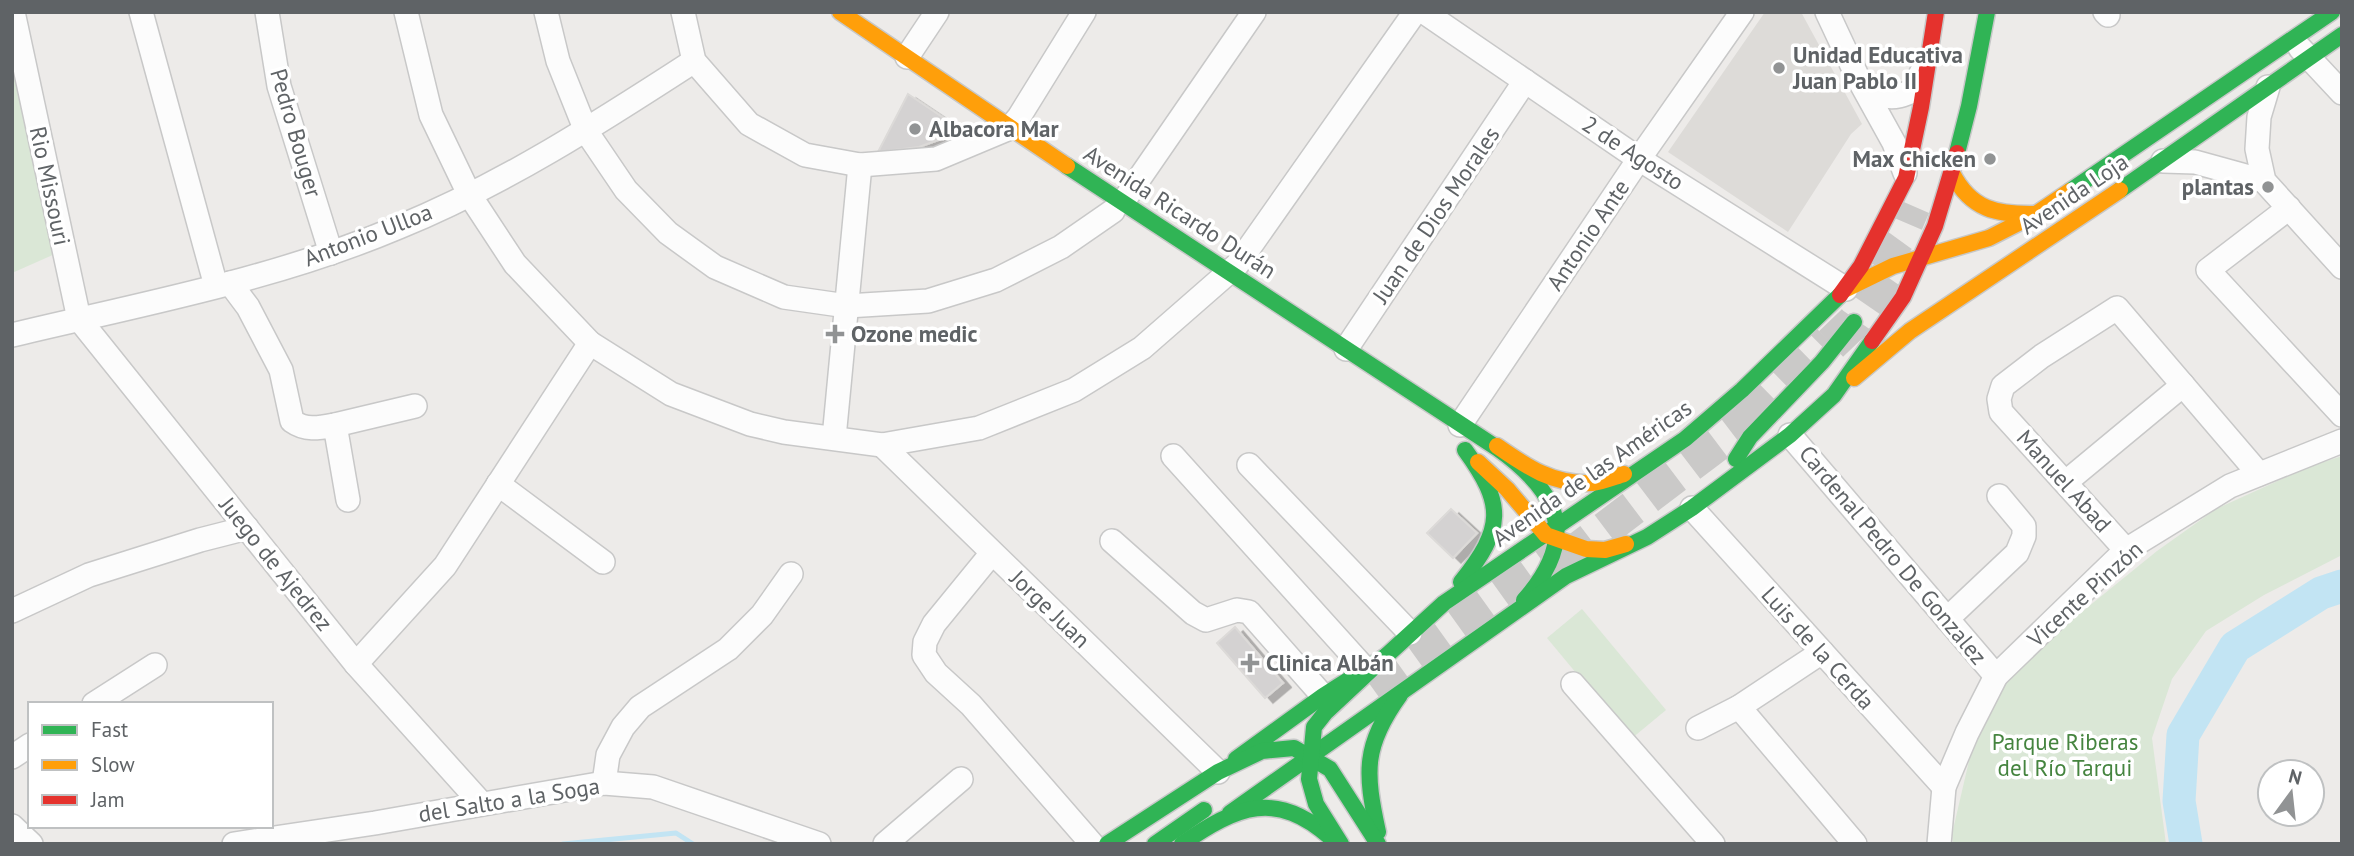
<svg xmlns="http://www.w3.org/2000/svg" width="2354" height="856" viewBox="0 0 2354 856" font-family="'PT Sans',sans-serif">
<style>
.education{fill:#dddbd8}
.green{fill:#dae7d6}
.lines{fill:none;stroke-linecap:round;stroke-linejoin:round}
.stream{stroke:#c2e4f3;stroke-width:5}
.river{stroke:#c2e4f3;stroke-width:33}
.building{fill:#d4d2d2;stroke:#dcdad8;stroke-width:2;filter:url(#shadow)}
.primary-tunnel{stroke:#cac9c8;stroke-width:35;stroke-dasharray:35 18;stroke-linecap:butt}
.street-casing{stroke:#c8c8c8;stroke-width:26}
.fast-casing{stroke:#c7c8c8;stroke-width:19}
.slow-casing{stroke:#c7c8c8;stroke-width:19}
.jam-casing{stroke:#c7c8c8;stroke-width:19}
.street{stroke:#fcfcfc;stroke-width:23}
.fast{stroke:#30b455;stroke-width:16}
.slow{stroke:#ff9f0a;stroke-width:16}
.jam{stroke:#e5322d;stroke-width:16}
.poi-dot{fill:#919394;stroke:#fff;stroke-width:2.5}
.labels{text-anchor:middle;stroke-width:7;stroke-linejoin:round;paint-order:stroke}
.poi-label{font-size:23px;font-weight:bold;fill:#5f6366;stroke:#fff;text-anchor:start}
.street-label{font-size:23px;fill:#5f6366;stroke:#fff}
.park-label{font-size:23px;fill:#45843f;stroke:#fff}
</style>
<defs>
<filter id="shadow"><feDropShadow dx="8" dy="4.5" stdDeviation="0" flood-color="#0004"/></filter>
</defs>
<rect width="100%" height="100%" fill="#edebe9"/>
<polygon class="education" points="1765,12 1801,12 1862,124 1851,134 1788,232 1668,152"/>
<g class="green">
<polygon points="12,44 64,250 12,273"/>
<polygon points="2342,456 2342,555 2264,595 2206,631 2172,679 2152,738 2166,844 1953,844 1952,834 1972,748 2010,670 2157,551 2216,509 2308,467"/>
<polygon points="1582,609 1666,710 1631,739 1547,638"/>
</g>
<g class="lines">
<polyline class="stream" points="563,844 676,833 693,844"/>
<polyline class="river" points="2186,844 2179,801 2183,735 2235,647 2321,593 2342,586"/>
</g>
<g class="building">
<polygon points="908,94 963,131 919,147 878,152"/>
<polygon points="1451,509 1477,533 1453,558 1427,533"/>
<polygon points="1235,627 1283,683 1265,698 1217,643"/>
</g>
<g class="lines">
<g class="primary-tunnel">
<polyline points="1877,267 1901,234 1913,206"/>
<polyline points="1831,344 1854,322 1902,253"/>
<polyline points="1741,415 1755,404 1824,336"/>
<polyline points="1563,561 1766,407"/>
<polyline points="1371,686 1561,549"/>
</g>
<defs>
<g id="street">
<polyline points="13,12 79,319 356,664 481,803"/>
<polyline points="141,12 216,286"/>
<polyline points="267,12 279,86 331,253"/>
<polyline points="406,12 431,115 469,194 515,264 590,343 671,394 750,424 784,432 882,445 979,428 1074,390 1142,348 1237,265 1415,12"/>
<polyline points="546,12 558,61 586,131 626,190 668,233 715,267 784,297 847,306 928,301 996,280 1061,247 1113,211"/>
<polyline points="683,12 694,61 749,124 805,155 860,165 936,159 1010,128 1019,117 1084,12"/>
<polyline points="1424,12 1639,159 1846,289"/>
<polyline points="1827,12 1858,78 1894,143 1905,173"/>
<polyline points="2105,12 2108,15"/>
<polyline points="2300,48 2342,93"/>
<polyline points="907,57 937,12"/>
<path d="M1863 82C1884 99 1890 101 1915 90L1921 73"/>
<polyline points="2268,87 2259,117 2257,149 2264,181 2342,267"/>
<polyline points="2163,161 2195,162 2264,181"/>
<polyline points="1123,202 1254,12"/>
<polyline points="2289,208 2208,270 2342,415"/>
<path d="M230 283 248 307 281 370 292 421C306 431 319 428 335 425L348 500"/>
<path d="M12 335C142 304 276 279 399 227 504 184 600 122 694 61"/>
<polyline points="1346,349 1525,81"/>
<polyline points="335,425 415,406"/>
<polyline points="1460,425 1639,159 1742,12"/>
<polyline points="1790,435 1996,676"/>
<polyline points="834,438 860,165"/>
<polyline points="882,445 1218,772"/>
<polyline points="1173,456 1365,669"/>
<polyline points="1249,465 1410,633"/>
<polyline points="2066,482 2183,385"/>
<polyline points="498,484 603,562"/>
<polyline points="1692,508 1944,787"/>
<polyline points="1112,541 1193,613 1206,620 1237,610 1249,612 1323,696"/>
<polyline points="2126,550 2001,412 1999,399 2003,386 2042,356 2117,308 2259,474"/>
<polyline points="992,553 934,624 925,642 924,655 936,673 971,705 1092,844"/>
<polyline points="12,611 89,575 200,540 247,528"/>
<polyline points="1947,619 2017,553 2024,536 2024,526 1999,496"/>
<polyline points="356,664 445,566 590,343"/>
<polyline points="1573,684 1713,844"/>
<polyline points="94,704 155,665"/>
<polyline points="1739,707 1855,844"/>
<polyline points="1698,728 1739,707 1822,652"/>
<polyline points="12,757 30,745"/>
<polyline points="604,783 608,755 623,727 640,707 728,649 762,615 791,574"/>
<polyline points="12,826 31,844"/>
<polyline points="234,844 375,823 604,783 653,787 819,844"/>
<polyline points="885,844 961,779"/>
<polyline points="1939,844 1944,787 1967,733 1996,676 2126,550 2230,486 2342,441"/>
</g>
<g id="fast">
<polyline points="1957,153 1969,106 1987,12"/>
<path d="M1067 166 1497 448C1559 492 1580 537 1524 600"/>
<polyline points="2120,190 2342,35"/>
<polyline points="2070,191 2332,12"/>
<polyline points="1736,459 1750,437 1822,362 1854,322"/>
<path d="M1461 582C1504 528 1505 505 1465 450"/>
<polyline points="1236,759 1323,696 1386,656 1444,603 1685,439 1742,390 1840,295"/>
<polyline points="1230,813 1566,576 1647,537 1692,508 1790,435 1834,395 1872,341"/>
<path d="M1378 832C1365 772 1363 746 1400 695"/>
<polyline points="1107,844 1218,772 1262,751 1294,748 1330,769 1378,844"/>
<polyline points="1155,844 1204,810"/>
<path d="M1182 844C1237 806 1276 789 1331 838"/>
<polyline points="1341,844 1316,804 1309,779 1314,727 1325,713 1386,656"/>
</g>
<g id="slow">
<polyline points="840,12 1067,166"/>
<path d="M1952 173C1971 210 1997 215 2036 214"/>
<polyline points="1846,289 1893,266 1989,238 2036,214 2070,191"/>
<polyline points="1854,378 1910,331 2120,190"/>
<path d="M1497 446C1527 467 1553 485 1592 483 1602 482 1614 477 1624 474"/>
<polyline points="1478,462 1507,489 1546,535 1586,549 1605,550 1626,544"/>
</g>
<g id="jam">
<polyline points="1840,295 1861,266 1906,178 1921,107 1936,12"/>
<polyline points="1872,341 1903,297 1935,226 1957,153"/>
</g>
</defs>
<use href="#street" class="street-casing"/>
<use href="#fast" class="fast-casing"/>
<use href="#slow" class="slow-casing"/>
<use href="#jam" class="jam-casing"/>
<use href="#street" class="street"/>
<use href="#fast" class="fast"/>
<use href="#slow" class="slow"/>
<use href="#jam" class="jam"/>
</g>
<g class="poi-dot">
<circle cx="1779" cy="68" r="7"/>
<circle cx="915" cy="129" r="7"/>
<circle cx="1990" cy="159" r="7"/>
<circle cx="2268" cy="187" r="7"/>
<path d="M831.5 323.5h7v7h7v7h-7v7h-7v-7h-7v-7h7z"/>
<path d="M1246.5 652.5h7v7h7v7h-7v7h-7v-7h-7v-7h7z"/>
</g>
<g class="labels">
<g class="poi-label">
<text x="1793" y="63">Unidad Educativa<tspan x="1793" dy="26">Juan Pablo II</tspan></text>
<text x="929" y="137">Albacora Mar</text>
<text x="1976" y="167" text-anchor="end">Max Chicken</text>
<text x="2254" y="195" text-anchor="end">plantas</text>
<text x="851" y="342">Ozone medic</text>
<text x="1266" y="671">Clinica Albán</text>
</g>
<g class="street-label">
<text transform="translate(296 133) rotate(74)" y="8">Pedro Bouger</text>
<text transform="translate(1633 153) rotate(33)" y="8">2 de Agosto</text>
<text transform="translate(50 186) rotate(78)" y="8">Rio Missouri</text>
<text transform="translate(2074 194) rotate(-34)" y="8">Avenida Loja</text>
<text transform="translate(1180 212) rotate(33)" y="8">Avenida Ricardo Durán</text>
<text transform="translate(1436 215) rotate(-56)" y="8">Juan de Dios Morales</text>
<text transform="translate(368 235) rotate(-21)" y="8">Antonio Ulloa</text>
<text transform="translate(1588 235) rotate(-56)" y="8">Antonio Ante</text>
<text transform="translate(1592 473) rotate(-35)" y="8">Avenida de las Américas</text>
<text transform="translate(2064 481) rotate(48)" y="8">Manuel Abad</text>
<text transform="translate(1893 555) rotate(50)" y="8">Cardenal Pedro De Gonzalez</text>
<text transform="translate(276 564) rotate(51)" y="8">Juego de Ajedrez</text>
<text transform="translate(2085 594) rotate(-42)" y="8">Vicente Pinzón</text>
<text transform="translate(1050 609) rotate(44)" y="8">Jorge Juan</text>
<text transform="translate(1818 648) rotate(48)" y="8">Luis de la Cerda</text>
<text transform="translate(509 800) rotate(-9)" y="8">del Salto a la Soga</text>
</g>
<g class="park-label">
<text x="2065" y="750">Parque Riberas<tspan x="2065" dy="26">del Río Tarqui</tspan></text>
</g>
</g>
<rect width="2354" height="856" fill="none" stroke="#5f6366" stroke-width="28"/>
<rect x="28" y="702" width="245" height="126" fill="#ffffff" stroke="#bfc1c2" stroke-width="2"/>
<rect x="42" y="725" width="35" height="10" fill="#30b455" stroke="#bfc1c2" stroke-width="2"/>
<text x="91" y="737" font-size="21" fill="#5f6366">Fast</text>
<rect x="42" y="760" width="35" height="10" fill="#ff9f0a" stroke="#bfc1c2" stroke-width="2"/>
<text x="91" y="772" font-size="21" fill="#5f6366">Slow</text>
<rect x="42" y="795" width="35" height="10" fill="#e5322d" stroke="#bfc1c2" stroke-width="2"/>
<text x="91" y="807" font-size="21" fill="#5f6366">Jam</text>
<g transform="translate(2291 793) rotate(15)"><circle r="33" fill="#ffffff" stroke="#bfc1c2" stroke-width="2"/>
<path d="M0-5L12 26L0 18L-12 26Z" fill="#919394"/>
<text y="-10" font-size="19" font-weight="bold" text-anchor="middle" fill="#5f6366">N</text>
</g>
</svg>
